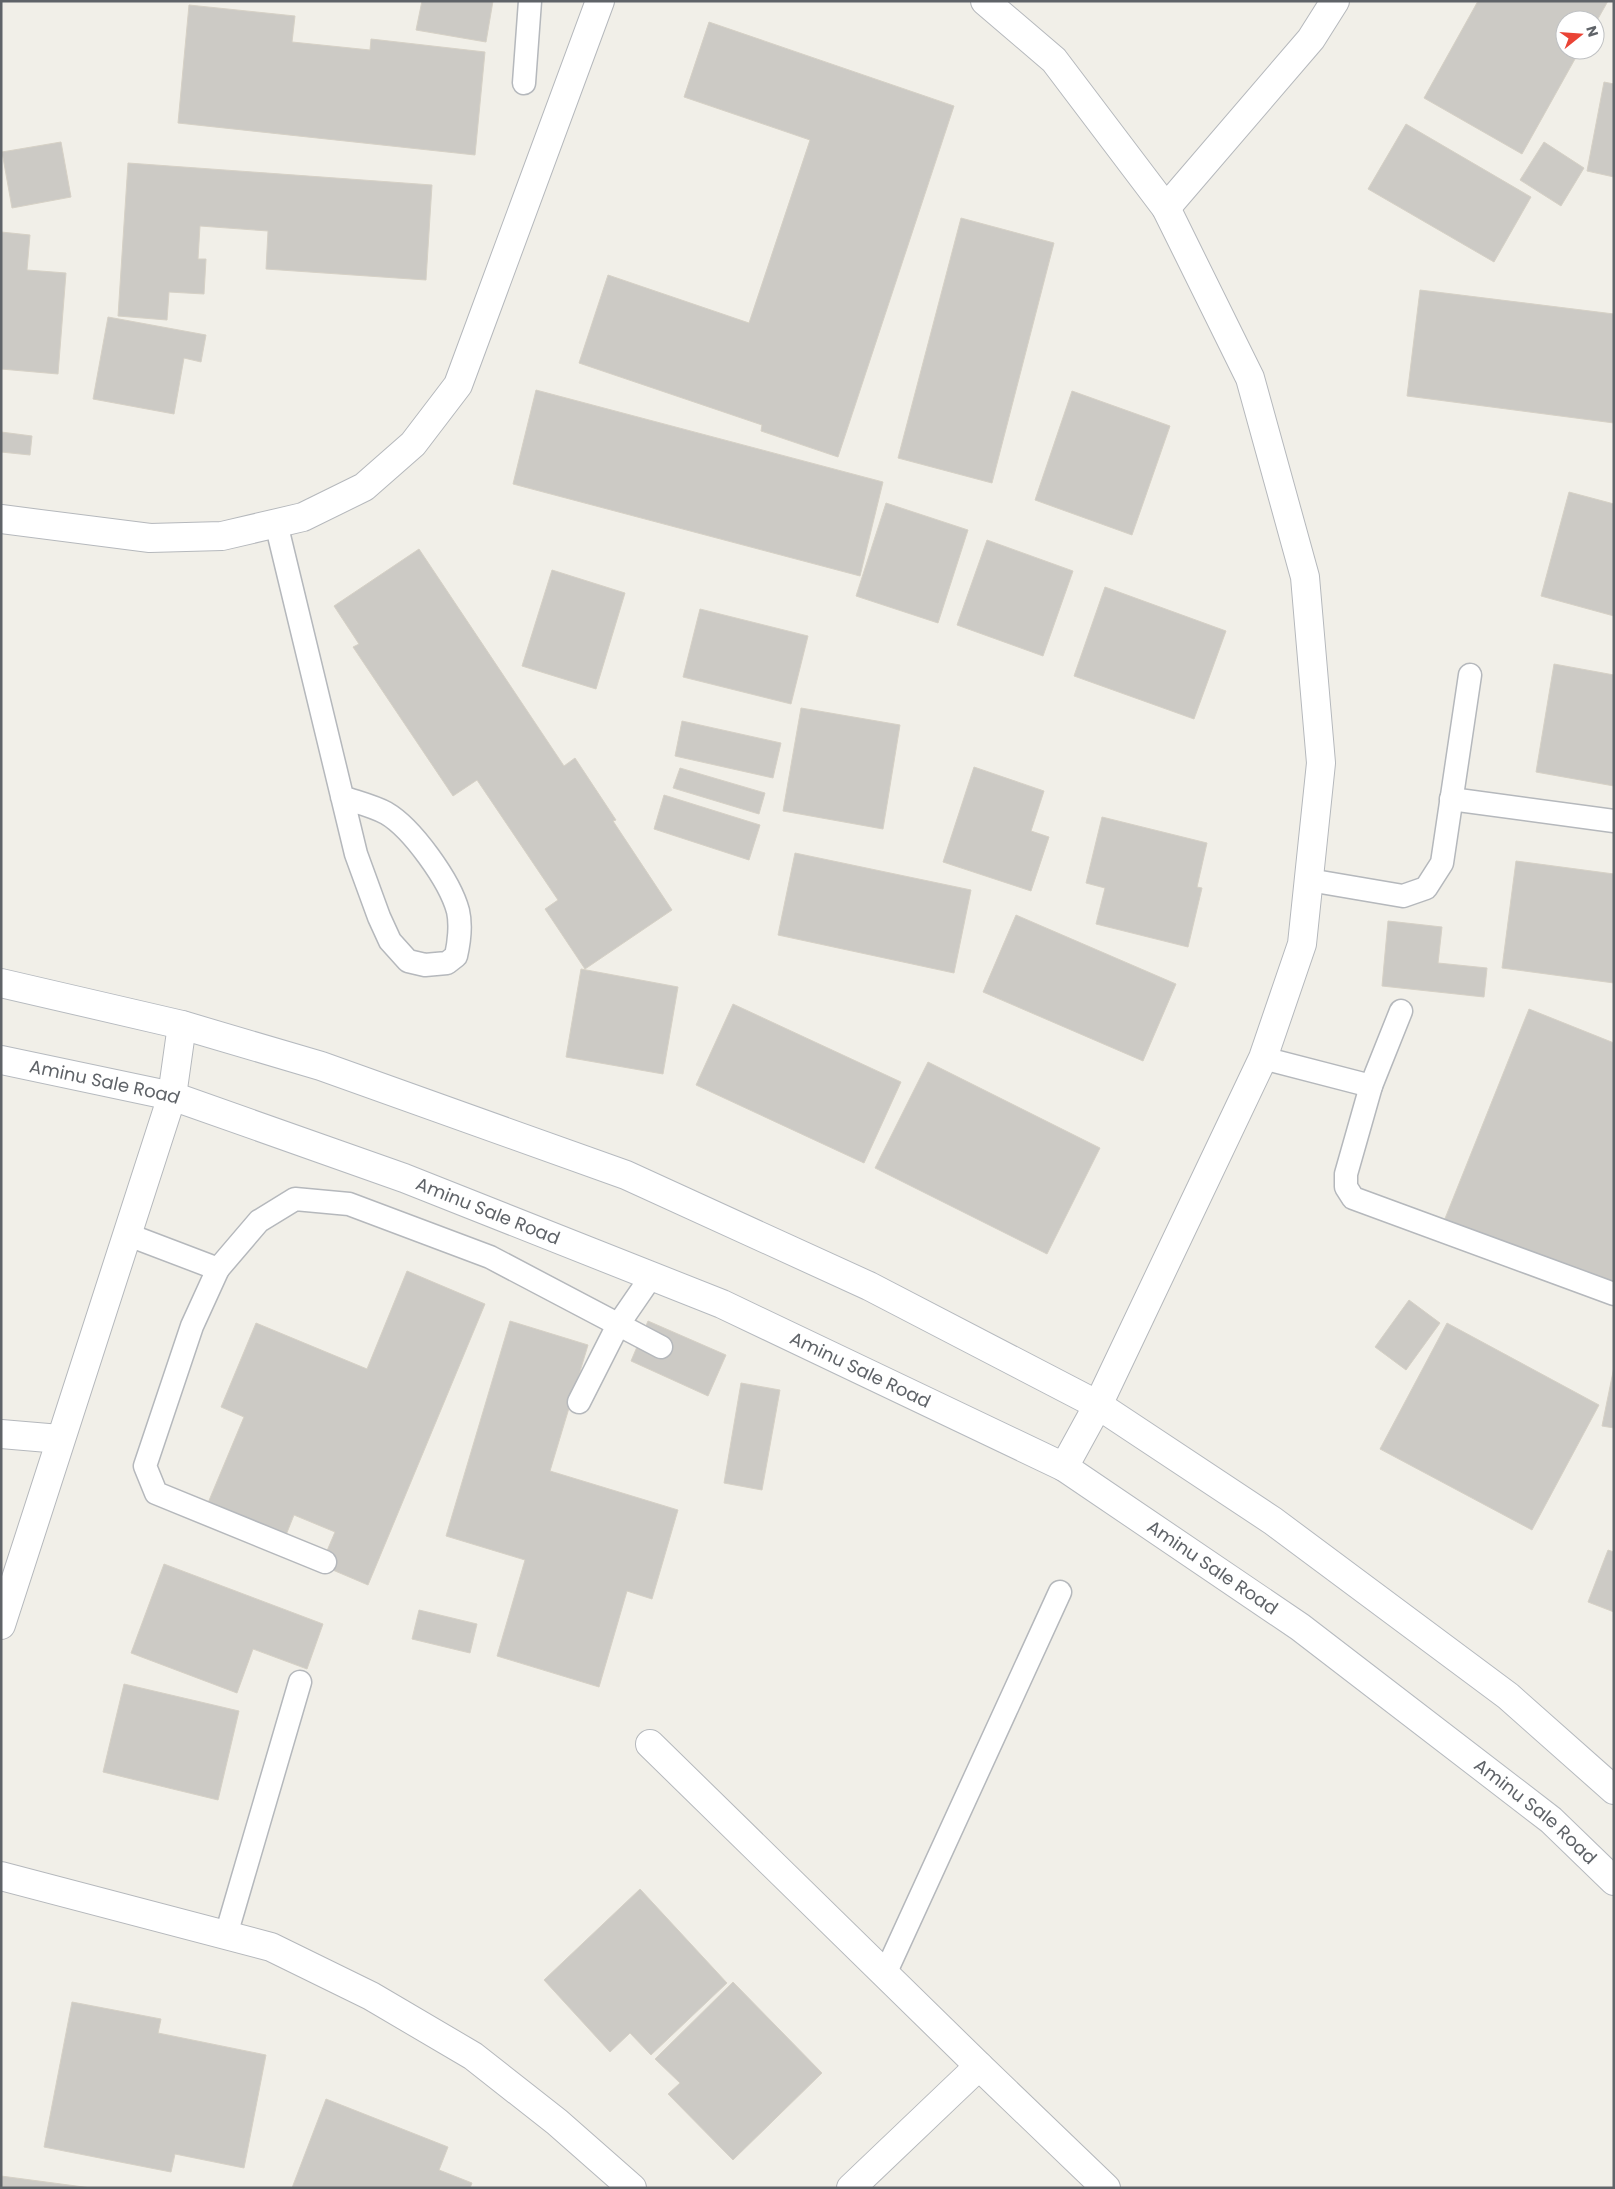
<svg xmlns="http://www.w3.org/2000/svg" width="1615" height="2189" viewBox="0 0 1615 2189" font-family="Poppins,sans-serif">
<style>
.building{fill:#cccac5;stroke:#d6d1c6}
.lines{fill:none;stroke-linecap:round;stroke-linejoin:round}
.lane-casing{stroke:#b5b8bc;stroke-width:25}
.street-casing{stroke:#b5b8bc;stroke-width:30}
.secondary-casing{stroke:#b6babf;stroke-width:30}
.lane{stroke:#fff;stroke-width:22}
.street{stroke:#fff;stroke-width:28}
.secondary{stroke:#fff;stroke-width:28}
.labels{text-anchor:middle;stroke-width:5;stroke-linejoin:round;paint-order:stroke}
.street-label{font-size:18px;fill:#5f6368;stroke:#fff}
</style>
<rect width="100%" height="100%" fill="#f1efe8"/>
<g class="building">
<polygon points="422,1 493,1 486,42 416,30"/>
<polygon points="1478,1 1608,1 1595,24 1595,20 1565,20 1565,50 1580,50 1522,154 1424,98"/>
<polygon points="189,5 295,16 292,42 370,50 371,39 485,52 475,155 178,123"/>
<polygon points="709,22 954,106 838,457 761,431 762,425 579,363 608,275 749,323 810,140 684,97"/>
<polygon points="1604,82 1614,84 1614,177 1587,171"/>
<polygon points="1406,124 1531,197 1494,262 1368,189"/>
<polygon points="61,142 71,197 12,208 2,152"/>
<polygon points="1544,142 1584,168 1561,206 1520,180"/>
<polygon points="128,163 432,185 426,280 266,269 268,231 200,226 198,259 206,259 204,294 169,292 167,320 118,316"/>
<polygon points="961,218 1054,243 992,483 898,458"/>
<polygon points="1,232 30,235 27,270 66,273 58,374 1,369"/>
<polygon points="1420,290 1614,314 1614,423 1407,396"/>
<polygon points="108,317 206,335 201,362 184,358 174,414 93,399"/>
<polygon points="536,390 883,482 860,576 513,484"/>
<polygon points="1072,391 1170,426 1132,535 1035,500"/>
<polygon points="1,432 32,436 30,455 1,452"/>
<polygon points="1569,492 1614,504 1614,616 1541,596"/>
<polygon points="886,503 968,530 938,623 856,596"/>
<polygon points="987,540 1073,571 1043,656 957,625"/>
<polygon points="419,549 564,766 575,758 616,820 613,821 672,910 585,969 545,909 558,900 477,780 453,796 353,647 359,644 334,606"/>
<polygon points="552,570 625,593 596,689 522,666"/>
<polygon points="1105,587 1226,631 1194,719 1074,676"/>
<polygon points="700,609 808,636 791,704 683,677"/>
<polygon points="1554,664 1614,675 1614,786 1536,772"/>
<polygon points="801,708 900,725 883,829 783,811"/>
<polygon points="682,721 781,743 773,778 675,756"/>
<polygon points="974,767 1044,791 1031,831 1049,837 1031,891 943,862"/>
<polygon points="680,768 765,793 759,814 673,788"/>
<polygon points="664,795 760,825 749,860 654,829"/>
<polygon points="1102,817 1207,843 1197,887 1202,888 1188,947 1096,924 1105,888 1086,883"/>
<polygon points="795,853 971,890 954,973 778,935"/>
<polygon points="1516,861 1614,874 1614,983 1502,968"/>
<polygon points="1016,915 1176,984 1143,1061 983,992"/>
<polygon points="1388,921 1442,927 1438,963 1487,968 1484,997 1382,986"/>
<polygon points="581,969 678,987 663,1074 566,1057"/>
<polygon points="733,1004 901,1082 864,1163 696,1085"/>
<polygon points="1529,1009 1614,1043 1614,1299 1444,1221"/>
<polygon points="928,1062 1100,1148 1047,1254 875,1168"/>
<polygon points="407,1271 485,1304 368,1585 321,1565 335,1532 294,1515 278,1555 200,1522 244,1417 221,1407 256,1323 367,1369"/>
<polygon points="1409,1300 1440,1323 1406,1370 1375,1347"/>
<polygon points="510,1321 588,1345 550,1471 678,1510 652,1599 627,1591 599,1687 497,1656 525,1560 446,1536"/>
<polygon points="648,1321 726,1355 708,1396 631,1361"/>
<polygon points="1447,1323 1599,1405 1532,1530 1380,1449"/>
<polygon points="1614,1367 1614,1428 1602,1426"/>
<polygon points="741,1383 780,1390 762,1490 724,1483"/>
<polygon points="1608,1550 1614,1552 1614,1612 1588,1602"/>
<polygon points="164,1564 323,1624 307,1669 253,1649 237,1693 131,1653"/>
<polygon points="419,1610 477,1624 470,1653 412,1639"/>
<polygon points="124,1684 239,1711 218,1800 103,1772"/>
<polygon points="640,1889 727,1983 651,2055 630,2033 610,2052 544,1980"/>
<polygon points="733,1982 822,2073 733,2160 668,2094 680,2083 655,2059"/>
<polygon points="72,2002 161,2019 158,2033 266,2055 244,2168 175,2154 171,2172 44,2147"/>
<polygon points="326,2099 448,2147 439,2170 472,2183 470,2188 292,2188"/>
<polygon points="1,2176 91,2188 1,2188"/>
</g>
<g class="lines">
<defs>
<g id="lane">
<polyline points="524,83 530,1"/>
<path d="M276 523 356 854 379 917 390 941 408 961 425 965 447 963 456 956C459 943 461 924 458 911 450 881 412 828 386 813 373 806 356 802 342 797"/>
<polyline points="1451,799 1614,821"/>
<polyline points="1309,880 1403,896 1426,888 1442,863 1470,675"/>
<polyline points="1401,1011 1371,1086 1346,1174 1346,1187 1353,1198 1614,1294"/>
<polyline points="1263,1058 1371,1086"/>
<polyline points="126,1234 218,1269 259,1221 295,1199 349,1204 490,1257 661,1347"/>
<polyline points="218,1269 192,1326 145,1466 156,1493 325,1562"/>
<polyline points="579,1402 618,1325 651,1277"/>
<polyline points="226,1935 300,1682"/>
<polyline points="885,1974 1060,1592"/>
</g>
<g id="street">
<polyline points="985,1 1054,60 1166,208 1250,378 1305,577 1321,763 1302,944 1263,1058 1098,1405 1064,1467"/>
<polyline points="1166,208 1311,39 1335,1"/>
<polyline points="1,519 150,538 222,536 303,517 364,487 413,444 458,385 600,1"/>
<polyline points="1,1434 60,1439"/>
<polyline points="1,1625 172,1096 182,1025"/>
<polyline points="650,1744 979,2066 1106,2188"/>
<polyline points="1,1876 271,1947 371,1996 473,2056 557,2122 632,2188"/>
<polyline points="851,2188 979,2066"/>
</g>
<g id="secondary">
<polyline points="1,983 182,1025 321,1066 626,1175 869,1286 1098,1405 1273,1521 1508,1696 1614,1790"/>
<path id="s1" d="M1 1060 172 1096 404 1178 722 1304 1064 1467 1300 1627 1551 1820 1614 1881"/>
</g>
</defs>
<use href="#lane" class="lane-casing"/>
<use href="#street" class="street-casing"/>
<use href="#secondary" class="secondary-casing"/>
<use href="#lane" class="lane"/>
<use href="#street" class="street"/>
<use href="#secondary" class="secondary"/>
</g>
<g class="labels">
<g class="street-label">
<text dy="6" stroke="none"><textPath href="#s1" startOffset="106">Aminu Sale Road</textPath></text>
<text dy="6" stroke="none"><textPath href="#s1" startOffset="511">Aminu Sale Road</textPath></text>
<text dy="6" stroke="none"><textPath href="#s1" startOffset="916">Aminu Sale Road</textPath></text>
<text dy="6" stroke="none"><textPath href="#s1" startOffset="1321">Aminu Sale Road</textPath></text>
<text dy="6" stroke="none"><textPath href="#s1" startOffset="1726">Aminu Sale Road</textPath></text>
</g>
</g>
<rect width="1615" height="2189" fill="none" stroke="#5f6368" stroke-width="5"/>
<g transform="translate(1580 35) rotate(73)"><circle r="24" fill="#ffffff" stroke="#bfc1c3"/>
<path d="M0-4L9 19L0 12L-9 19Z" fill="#ea4335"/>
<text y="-8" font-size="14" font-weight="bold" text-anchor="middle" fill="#5f6368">N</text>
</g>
</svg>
